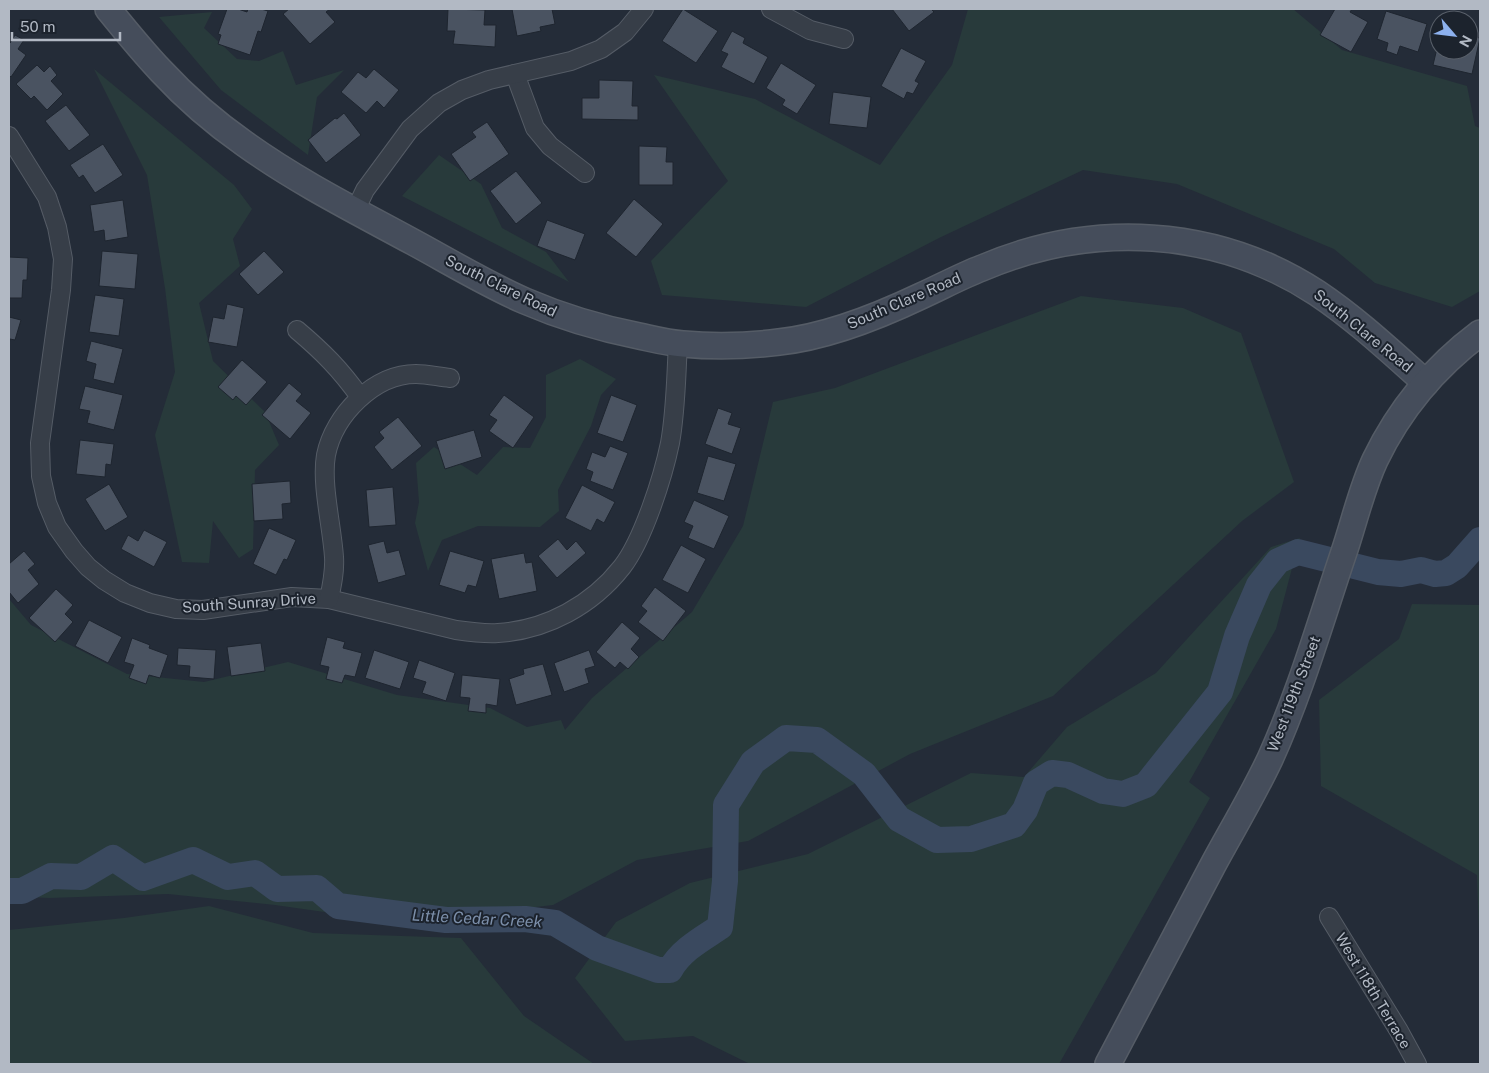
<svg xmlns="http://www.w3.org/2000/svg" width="1489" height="1073" viewBox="0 0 1489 1073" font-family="'Public Sans',sans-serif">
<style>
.green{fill:#283a3b}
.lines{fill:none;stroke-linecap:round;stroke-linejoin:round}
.river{stroke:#3a495f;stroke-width:26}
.building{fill:#4a5361;stroke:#1e252f}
.street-casing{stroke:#555c66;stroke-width:20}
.secondary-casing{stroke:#555c66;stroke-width:28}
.street{stroke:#373e48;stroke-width:18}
.secondary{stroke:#454d5b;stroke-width:25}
.labels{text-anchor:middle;stroke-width:4;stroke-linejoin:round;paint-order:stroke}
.street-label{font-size:15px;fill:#b2b9c4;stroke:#1c232d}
.water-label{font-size:16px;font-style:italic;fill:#7c8faa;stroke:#1c232d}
</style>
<rect width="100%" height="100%" fill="#242c38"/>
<g class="green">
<polygon points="968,9 1293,9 1342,50 1467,86 1475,126 1480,128 1480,291 1452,307 1375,283 1334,249 1177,184 1083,170 939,238 806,307 662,295 651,261 728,181 654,75 755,99 880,165 952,65"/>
<polygon points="212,12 204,28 237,59 259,61 283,51 296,85 344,70 317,97 308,155 221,90 159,17"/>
<polygon points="94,69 234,185 252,209 233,239 240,266 199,303 213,361 265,412 279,445 255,470 253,549 239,558 213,521 209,563 182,562 155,435 175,372 165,288 147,175"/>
<polygon points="439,155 481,184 502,228 546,252 569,282 402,196"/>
<polygon points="1081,296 1183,308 1241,333 1294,482 1242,521 1053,696 910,754 748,841 637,860 553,905 402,923 275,905 168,894 49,898 9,896 9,599 31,625 127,674 204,682 288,662 397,695 490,708 527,727 561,720 565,730 592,698 692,612 743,526 773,402 835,388"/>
<polygon points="580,359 616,379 601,395 591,426 558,490 559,511 540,527 478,526 442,540 428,571 415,523 419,502 416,463 434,447 477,475 503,447 530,448 546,417 546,375"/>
<polygon points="1300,538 1276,629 1189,782 1210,798 1059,1064 750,1064 693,1036 625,1041 575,978 616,922 690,883 808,854 971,773 1024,777 1067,727 1156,673 1271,547"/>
<polygon points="1412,604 1480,605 1480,963 1477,875 1321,786 1319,700 1399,639"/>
<polygon points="209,906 313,933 461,938 524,1016 594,1064 9,1064 9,930 124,918"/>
</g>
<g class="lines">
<path class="river" d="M9 891H22L51 876 81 877 113 858 143 878 193 860 228 877 255 873 277 889 317 888 338 906 446 920 525 919 555 923 597 948 658 970H670C681 950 702 939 720 927L725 881 726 805 753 762 786 738 817 740 864 774 899 819 937 840 971 839 1014 825 1025 810 1036 783 1052 773 1068 775 1103 791 1123 794 1146 785 1220 692 1237 636 1259 585 1278 561 1298 552 1378 572 1401 574 1421 570 1435 574 1446 573 1457 566 1480 540"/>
</g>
<g class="building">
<polygon points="227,9 238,9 247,12 248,9 261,9 268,11 261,32 258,31 250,55 218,44 221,35 218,34"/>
<polygon points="289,9 330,9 326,12 335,22 310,44 283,14"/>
<polygon points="448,9 485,10 484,25 496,25 495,47 453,44 455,31 447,31"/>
<polygon points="512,9 552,9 555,24 540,27 541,31 517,36"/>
<polygon points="683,9 718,31 696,63 662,41"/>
<polygon points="892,9 931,9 934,12 909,31"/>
<polygon points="1335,9 1352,9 1350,12 1368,22 1351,52 1320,35"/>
<polygon points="1386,11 1427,24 1418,52 1400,46 1397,55 1386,51 1388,43 1377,39"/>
<polygon points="732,31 745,38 743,43 768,57 754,84 721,67 728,54 721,51"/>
<polygon points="15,35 24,40 18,49 26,55 11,77 9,75 9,42 10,43"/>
<polygon points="1469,36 1480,38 1472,74 1433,65 1439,40 1439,50 1469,50"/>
<polygon points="901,48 926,61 915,81 919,83 913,94 907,92 904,99 881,86"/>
<polygon points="781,63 816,85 797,114 782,105 785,100 766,88"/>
<polygon points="37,65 44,72 50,66 57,75 51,81 63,94 47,110 34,96 31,99 16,84"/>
<polygon points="374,69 399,90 384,108 377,101 366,113 341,92 358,72 366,78"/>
<polygon points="599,80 633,81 632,106 638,106 638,120 582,119 582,98 599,98"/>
<polygon points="833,92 871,97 867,128 829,124"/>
<polygon points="66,105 90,135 69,151 45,121"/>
<polygon points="344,113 361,135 326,163 308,140 335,118 337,119"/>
<polygon points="487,122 509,154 470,181 451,154 476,137 472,132"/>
<polygon points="103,144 123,175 95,193 83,175 79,178 70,165"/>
<polygon points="639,146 667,147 666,162 673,162 673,185 639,185"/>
<polygon points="516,171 542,203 516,224 490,191"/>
<polygon points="634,199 663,224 636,257 606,233"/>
<polygon points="123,200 128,237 105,241 104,230 94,232 90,205"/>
<polygon points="547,220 585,234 575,260 537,246"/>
<polygon points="102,251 138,254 135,289 99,286"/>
<polygon points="264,251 284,272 258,295 239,274"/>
<polygon points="9,257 28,258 27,280 23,280 22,298 9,298"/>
<polygon points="95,295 124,299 119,336 89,332"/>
<polygon points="227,304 244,308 237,347 208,342 213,317 224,319"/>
<polygon points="9,317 21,320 15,340 10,339 9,345"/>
<polygon points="91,341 123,349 114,384 93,379 96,364 86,361"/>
<polygon points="242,360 267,382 246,405 236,396 233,400 218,387"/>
<polygon points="289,383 302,394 296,401 311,413 290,439 262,415"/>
<polygon points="85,386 123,395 114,430 87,423 90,411 79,409"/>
<polygon points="504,395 534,417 513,448 489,431 497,420 489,415"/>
<polygon points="611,395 637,405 623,442 597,433"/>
<polygon points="718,408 732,413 728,424 741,428 732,454 705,444"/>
<polygon points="398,417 422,446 392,470 374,447 384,438 379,432"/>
<polygon points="474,430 482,457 445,469 436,441"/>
<polygon points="80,440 114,444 111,465 106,464 105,477 76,474"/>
<polygon points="610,446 628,453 613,490 590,481 593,472 586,469 592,452 605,457"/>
<polygon points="708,456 736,464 724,501 697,493"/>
<polygon points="290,481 291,503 282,504 283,519 254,521 252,484"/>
<polygon points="109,484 128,517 105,531 85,499"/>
<polygon points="582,485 615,502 604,523 597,519 591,531 565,518"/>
<polygon points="393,487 396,525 369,527 366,490"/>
<polygon points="694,500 729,516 714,549 688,538 693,526 684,522"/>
<polygon points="269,528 296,540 287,560 284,559 276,575 253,564"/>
<polygon points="144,530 167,542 154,567 121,549 128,535 138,541"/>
<polygon points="558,539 567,550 576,541 586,553 557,578 538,556"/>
<polygon points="384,541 387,553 399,550 406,575 378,583 368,545"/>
<polygon points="681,545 706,559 688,593 662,580"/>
<polygon points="24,551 35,564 28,570 39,584 18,603 9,592 9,564"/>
<polygon points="450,551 484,561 476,587 468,585 465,593 439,585"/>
<polygon points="524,553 526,563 532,562 537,591 499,599 491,559"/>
<polygon points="655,587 686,611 663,641 638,622 647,611 641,606"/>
<polygon points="56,589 73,605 65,614 73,622 55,642 29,618"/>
<polygon points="89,620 122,637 108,663 75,646"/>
<polygon points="622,622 640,638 631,649 639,657 628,669 620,662 615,668 596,652"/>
<polygon points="327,637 345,642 343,648 362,653 355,677 345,675 342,683 326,679 329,667 320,665"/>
<polygon points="132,638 150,645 149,648 168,655 160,678 149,675 146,684 129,678 134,665 124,662"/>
<polygon points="261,643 265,671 231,676 227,647"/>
<polygon points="178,648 216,650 214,679 189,677 190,666 177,665"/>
<polygon points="374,650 409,662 400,689 365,678"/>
<polygon points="589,650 595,666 585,669 589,683 564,692 554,663"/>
<polygon points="419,660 455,673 446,701 422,693 426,682 413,678"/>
<polygon points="543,664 552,695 516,705 509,679 524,674 523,669"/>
<polygon points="462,675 500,679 497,706 486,704 486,713 468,711 470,698 460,697"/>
</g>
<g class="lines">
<defs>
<g id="street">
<polyline points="771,9 810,30 844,39"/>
<polyline points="515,74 535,128 550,146 585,173"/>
<path d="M9 136 47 197 57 227 63 259 61 290 40 443 41 476 47 503 57 527 74 551 88 567 104 580 125 593 150 603 176 609 203 610 292 597 329 599 456 630C470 632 484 634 498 633 547 630 592 605 622 567 643 540 663 477 670 443 676 410 676 376 678 344"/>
<polyline points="355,211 365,190 410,129 439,103 462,90 489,80 571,61 601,49 625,32 644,9"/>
<path d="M297 330C323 352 340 369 360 397"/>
<path d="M329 599C332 585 335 571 334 557 332 526 321 484 326 455 334 415 374 374 416 374 427 374 439 377 450 378"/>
<polyline points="1329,917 1399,1031 1417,1064"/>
</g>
<g id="secondary">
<path d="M108 9C125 30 142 51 161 71 186 98 215 123 245 144 298 182 356 211 413 242 450 262 486 284 525 301 562 317 599 328 639 336 653 339 668 343 683 344 715 347 748 346 779 342 826 337 879 316 921 296 941 287 961 276 982 268 1092 221 1216 227 1317 293 1356 319 1391 352 1426 383"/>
<path d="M1108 1064C1143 998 1178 932 1213 865 1232 830 1253 795 1270 759 1300 693 1320 623 1343 555 1354 523 1361 490 1375 460 1399 410 1436 366 1480 333"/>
</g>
</defs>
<use href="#street" class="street-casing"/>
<use href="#secondary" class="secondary-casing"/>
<use href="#street" class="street"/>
<use href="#secondary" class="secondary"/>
</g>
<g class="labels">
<g class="street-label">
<text transform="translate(501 286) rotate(26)" y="5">South Clare Road</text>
<text transform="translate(904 301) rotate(-23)" y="5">South Clare Road</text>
<text transform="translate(1363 331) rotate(39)" y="5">South Clare Road</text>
<text transform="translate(249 603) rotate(-4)" y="5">South Sunray Drive</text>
<text transform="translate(1294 694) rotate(-69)" y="5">West 119th Street</text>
<text transform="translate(1373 991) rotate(59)" y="5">West 118th Terrace</text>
</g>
<g class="water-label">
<text transform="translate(477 918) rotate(3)" y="6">Little Cedar Creek</text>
</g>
</g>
<rect width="1489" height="1073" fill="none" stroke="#b2b9c4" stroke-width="20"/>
<g transform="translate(1454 35) rotate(118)"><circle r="24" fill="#1c232d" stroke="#585f69"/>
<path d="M0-4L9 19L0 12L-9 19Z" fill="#8db1ee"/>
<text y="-8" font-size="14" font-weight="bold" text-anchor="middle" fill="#b2b9c4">N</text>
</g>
<path d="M12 32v8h108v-8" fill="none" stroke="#b2b9c4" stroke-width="2.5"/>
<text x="20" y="32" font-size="15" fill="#b2b9c4" stroke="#1c232d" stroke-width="4" paint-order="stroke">50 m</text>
</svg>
